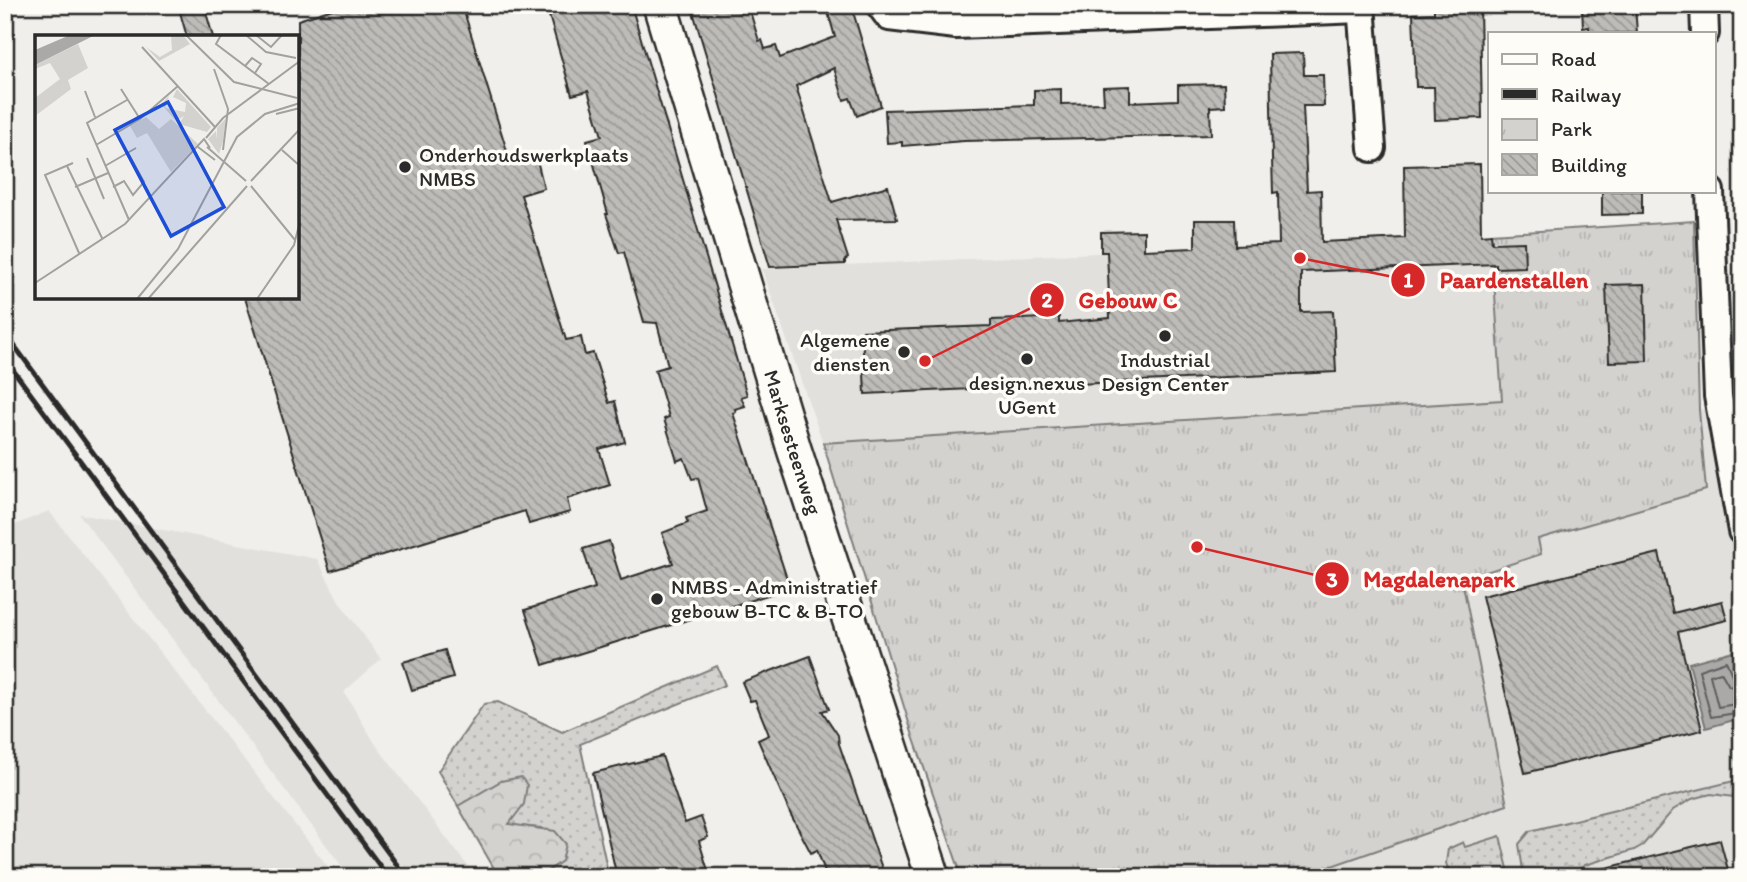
<svg xmlns="http://www.w3.org/2000/svg" width="1747" height="882" viewBox="0 0 1747 882" font-family="Itim,sans-serif">
<style>
.built{fill:#e1e0dc}
.grass{fill:url(#grass-dots);stroke:#7f7e7d;stroke-width:2}
.forest{fill:url(#forest-crowns);stroke:#7f7e7d;stroke-width:2}
.park{fill:url(#park-tufts);stroke:#7f7e7d;stroke-width:2}
.water{fill:#aaa9a7;stroke:#777775;stroke-width:2}
.lines{fill:none;stroke-linecap:round;stroke-linejoin:round}
.shore{stroke:#5e5d5d;stroke-width:2}
.building{fill:url(#building-back-hatch);stroke:#2b2b2b;stroke-width:2}
.minor-casing{stroke:#2b2b2b;stroke-width:32}
.tertiary-casing{stroke:#2b2b2b;stroke-width:38}
.minor{stroke:#fdfcf7;stroke-width:26}
.tertiary{stroke:#fdfcf7;stroke-width:33}
.rail{stroke:#2b2b2b;stroke-width:5}
.poi-dot{fill:#2b2b2b;stroke:#fdfcf7;stroke-width:2.5}
.labels{text-anchor:middle;stroke-width:7;stroke-linejoin:round;paint-order:stroke}
.poi-label{font-size:21px;fill:#2b2b2b;stroke:#fdfcf7;text-anchor:start}
.street-label{font-size:21px;fill:#2b2b2b;stroke:#fdfcf7}
.inset-road{fill:none;stroke:#a1a19e;stroke-width:2}
.view{fill:#1d4ed8;fill-opacity:0.15;stroke:#1d4ed8;stroke-width:3.5}
.inset-edge{fill:none;stroke:#2b2b2b;stroke-width:3.5}
.leader{fill:none;stroke:#d62828;stroke-width:2.5}
.callout-dot{fill:#d62828;stroke:#fdfcf7;stroke-width:2.5}
.mark-label{font-size:21px;text-anchor:middle;font-weight:bold;fill:#fff}
.callout-label{font-size:23px;text-anchor:middle;font-weight:bold;fill:#d62828;stroke:#fdfcf7;stroke-width:7;stroke-linejoin:round;paint-order:stroke}
</style>
<defs>
<pattern id="grass-dots" width="8" height="8" patternUnits="userSpaceOnUse" patternTransform="scale(1.75)"><rect width="8" height="8" fill="#d3d2cf"/><path d="M2 2h.1M6 6h.1" fill="none" stroke="#b5b4b2" stroke-width="1.8" stroke-linecap="round"/></pattern>
<pattern id="forest-crowns" width="20" height="18" patternUnits="userSpaceOnUse" patternTransform="scale(1.75)"><rect width="20" height="18" fill="#d3d2cf"/><path d="M2 6a3 3 0 1 1 6 0M12 15a3 3 0 1 1 6 0" fill="none" stroke="#b5b4b2"/></pattern>
<pattern id="park-tufts" width="24" height="20" patternUnits="userSpaceOnUse" patternTransform="scale(1.75)"><rect width="24" height="20" fill="#d3d2cf"/><path d="M3 7l-1-3M5 7V3M7 7l1-3M15 17l-1-3M17 17v-4M19 17l1-3" fill="none" stroke="#b5b4b2"/></pattern>
<pattern id="building-back-hatch" width="6" height="6" patternUnits="userSpaceOnUse" patternTransform="scale(1.75)"><rect width="6" height="6" fill="#bdbcb8"/><path d="M-1 5l2 2M0 0l6 6M5-1l2 2" fill="none" stroke="#9a9996"/></pattern>
</defs>
<rect width="100%" height="100%" fill="#f0efeb"/>
<filter id="ink" filterUnits="userSpaceOnUse"><feTurbulence type="fractalNoise" baseFrequency=".0143" numOctaves="2"/><feDisplacementMap in="SourceGraphic" scale="14" xChannelSelector="R" yChannelSelector="G"/><feConvolveMatrix kernelMatrix="1 2 1 2 8 2 1 2 1" color-interpolation-filters="sRGB"/></filter>
<g filter="url(#ink)">
<g class="built">
<polygon points="1694,221 1699,409 1742,411 1742,877 962,877 913,736 823,443 762,269 1491,234"/>
<polygon points="49,511 336,877 5,877 5,529"/>
<polygon points="79,514 317,559 340,603 381,659 344,692 376,745 476,877 350,877"/>
</g>
<g class="grass">
<polygon points="717,666 725,685 580,744 609,877 539,877 562,861 541,828 509,825 501,781 458,806 438,771 484,704 498,702 562,732"/>
<polygon points="1742,779 1742,798 1711,794 1692,799 1673,810 1643,845 1634,850 1585,865 1568,877 1524,877 1519,844 1530,831"/>
<polygon points="1500,836 1510,877 1451,877 1446,863 1448,849 1463,842 1465,847"/>
</g>
<polygon class="forest" points="521,777 527,785 524,804 509,824 555,831 566,844 562,861 539,877 499,877 458,806 501,781"/>
<polygon class="park" points="1694,221 1699,410 1706,490 1538,539 1541,554 1462,580 1507,805 1300,877 962,877 913,736 823,443 1502,400 1491,234"/>
<polygon class="water" points="1733,651 1742,686 1741,718 1706,728 1689,663"/>
<g class="lines">
<g class="shore">
<polyline points="1742,680 1733,677 1726,661 1699,670 1711,717 1742,712"/>
<polyline points="1742,689 1729,686 1721,672 1710,675 1718,707 1742,703"/>
</g>
</g>
<g class="building">
<polygon points="178,5 204,5 213,37 187,37"/>
<polygon points="345,5 462,5 511,164 536,156 544,188 521,195 566,340 581,337 585,355 593,353 609,403 615,401 625,442 599,449 610,485 567,499 570,512 529,524 525,511 330,571 245,298 298,298 298,20"/>
<polygon points="546,5 631,5 747,395 741,397 745,406 735,409 736,412 733,413 790,588 543,665 525,610 595,588 583,549 609,541 621,580 673,563 662,533 688,523 686,518 707,511 698,478 692,479 684,458 677,461 664,419 669,417 655,370 668,366 657,323 644,322 624,252 619,253 606,214 608,214 587,140 602,136 588,91 572,95"/>
<polygon points="691,5 748,5 759,41 762,40 765,49 776,46 780,58 835,37 826,5 851,5 881,106 857,116 850,98 844,100 834,68 796,86 832,202 888,186 897,219 836,220 848,258 845,260 845,264 770,267"/>
<polygon points="1434,5 1480,5 1482,118 1435,120 1434,87 1416,87 1413,14 1434,13"/>
<polygon points="1582,5 1635,5 1637,33 1590,33 1589,27 1583,28"/>
<polygon points="1303,53 1304,75 1323,75 1324,106 1303,106 1307,191 1321,190 1322,242 1405,238 1404,166 1480,164 1481,235 1491,234 1492,243 1524,242 1525,267 1496,268 1496,264 1301,272 1301,312 1333,311 1336,372 865,394 862,331 991,326 991,320 1023,319 1059,317 1059,323 1110,318 1107,252 1101,252 1101,232 1144,231 1144,250 1195,248 1195,220 1234,220 1235,246 1279,244 1278,192 1273,193 1272,159 1270,54"/>
<polygon points="1224,84 1225,106 1210,107 1211,135 964,141 902,146 902,142 887,143 885,110 1034,105 1034,90 1061,89 1061,104 1104,103 1103,87 1130,86 1130,102 1178,100 1178,85"/>
<polygon points="1602,191 1642,191 1642,214 1602,215"/>
<polygon points="1645,284 1647,361 1609,362 1606,285"/>
<polygon points="1659,553 1673,613 1722,601 1727,620 1678,632 1702,730 1525,773 1482,596"/>
<polygon points="445,650 453,678 412,690 403,662"/>
<polygon points="810,656 829,709 822,711 838,735 839,744 885,877 827,877 817,850 811,853 790,813 758,740 769,735 755,700 750,701 742,682"/>
<polygon points="662,756 685,823 701,817 708,837 699,841 710,877 617,877 593,773"/>
<polygon points="1720,840 1730,877 1603,877 1602,869"/>
</g>
<g class="lines">
<defs>
<g id="minor">
<polyline points="880,5 889,17 956,25 1361,9"/>
<polyline points="1361,5 1372,148"/>
<polyline points="1704,5 1705,33"/>
<polyline points="1710,191 1718,396 1742,531"/>
</g>
<g id="tertiary">
<path id="s1" d="M660 5 794 449 933 877"/>
</g>
</defs>
<use href="#minor" class="minor-casing"/>
<use href="#tertiary" class="tertiary-casing"/>
<use href="#minor" class="minor"/>
<use href="#tertiary" class="tertiary"/>
<g class="rail">
<polyline points="5,333 406,877"/>
<polyline points="5,359 388,877"/>
</g>
</g>
</g>
<g class="poi-dot">
<circle cx="405" cy="167" r="7"/>
<circle cx="1165" cy="336" r="7"/>
<circle cx="904" cy="352" r="7"/>
<circle cx="1027" cy="359" r="7"/>
<circle cx="657" cy="599" r="7"/>
</g>
<g class="labels">
<g class="poi-label">
<text x="419" y="162">Onderhoudswerkplaats<tspan x="419" dy="24">NMBS</tspan></text>
<text x="890" y="347" text-anchor="end">Algemene<tspan x="890" dy="24">diensten</tspan></text>
<text x="1165" y="367" text-anchor="middle">Industrial<tspan x="1165" dy="24">Design Center</tspan></text>
<text x="1027" y="390" text-anchor="middle">design.nexus<tspan x="1027" dy="24">UGent</tspan></text>
<text x="671" y="594">NMBS - Administratief<tspan x="671" dy="24">gebouw B-TC &amp; B-TO</tspan></text>
</g>
<g class="street-label">
<text dy="7" stroke="none"><textPath href="#s1" startOffset="457">Marksesteenweg</textPath></text>
</g>
</g>
<g transform="translate(35 35)">
<rect width="264" height="264" fill="#f0efeb"/>
<path d="M43 9 53 33 33 45 36 54 0 81V63L25 44 15 28 0 34V30ZM142 54 176 92 172 97 144 89 149 81 141 86 126 69 134 61 130 73 150 77 151 68 138 62Z" fill="#d3d2cf"/>
<path d="M136 0H148L155 9 124 26 111 12 125 22 137 15ZM191 83 188 106 184 119 173 104 181 96 182 104V93Z" fill="#d3d2cf"/>
<path d="M111 82 124 94 136 84 163 109 136 137 112 98 102 103 95 91Z" fill="#d3d2cf"/>
<path d="M35 0H60L0 30V15Z" fill="#aaa9a7"/>
<path class="inset-road" d="M151 0 199 47 262 63M186 0 181 9 234 49M211 0 231 17 261 23M221 0 236 12 247 0M107 12 180 92M210 31 217 23 226 29 220 38M179 34 193 74 188 115M86 54 105 84M50 56 60 82M92 65 52 88 94 185M241 79 265 73M171 103 188 83 265 26M61 110 105 84 143 51M163 112 180 125M172 112 211 146M247 115 265 131M52 123 69 164M38 128 10 140 44 218M32 131 67 203M70 131 101 113M216 146 265 94M216 151 260 205M40 152 73 138M78 152 89 146 98 160 109 147 93 118M0 248 90 189 169 104 175 113M102 264 143 214 202 102 230 79 265 68M113 264 212 151M222 264 259 210 265 186"/>
<path class="view" d="M133 67 189 172 136 201 80 95Z"/>
<rect width="264" height="264" class="inset-edge"/>
</g>
<path class="leader" d="M1300 258L1408 280M925 361L1047 300M1197 547L1332 579"/>
<g class="callout-dot">
<circle cx="1300" cy="258" r="7"/>
<circle cx="925" cy="361" r="7"/>
<circle cx="1197" cy="547" r="7"/>
<circle cx="1408" cy="280" r="18"/>
<circle cx="1047" cy="300" r="18"/>
<circle cx="1332" cy="579" r="18"/>
</g>
<g class="mark-label">
<text x="1408" y="287">1</text>
<text x="1047" y="307">2</text>
<text x="1332" y="587">3</text>
</g>
<g class="callout-label">
<text x="1514" y="288">Paardenstallen</text>
<text x="1128" y="308">Gebouw C</text>
<text x="1439" y="587">Magdalenapark</text>
</g>
<rect width="1747" height="882" fill="none" stroke="#fdfcf7" stroke-width="28"/>
<rect x="14" y="14" width="1719" height="854" fill="none" stroke="#2b2b2b" stroke-width="2.5" filter="url(#ink)"/>
<rect x="1488" y="32" width="228" height="161" fill="#fdfcf7" stroke="#a9a8a5" stroke-width="2"/>
<rect x="1502" y="54" width="35" height="10" fill="#fdfcf7" stroke="#a9a8a5" stroke-width="2"/>
<text x="1551" y="66" font-size="21" fill="#2b2b2b">Road</text>
<rect x="1502" y="89" width="35" height="10" fill="#2b2b2b" stroke="#a9a8a5" stroke-width="2"/>
<text x="1551" y="102" font-size="21" fill="#2b2b2b">Railway</text>
<rect x="1502" y="119" width="35" height="21" fill="url(#park-tufts)" stroke="#a9a8a5" stroke-width="2"/>
<text x="1551" y="136" font-size="21" fill="#2b2b2b">Park</text>
<rect x="1502" y="154" width="35" height="21" fill="url(#building-back-hatch)" stroke="#a9a8a5" stroke-width="2"/>
<text x="1551" y="172" font-size="21" fill="#2b2b2b">Building</text>
</svg>
